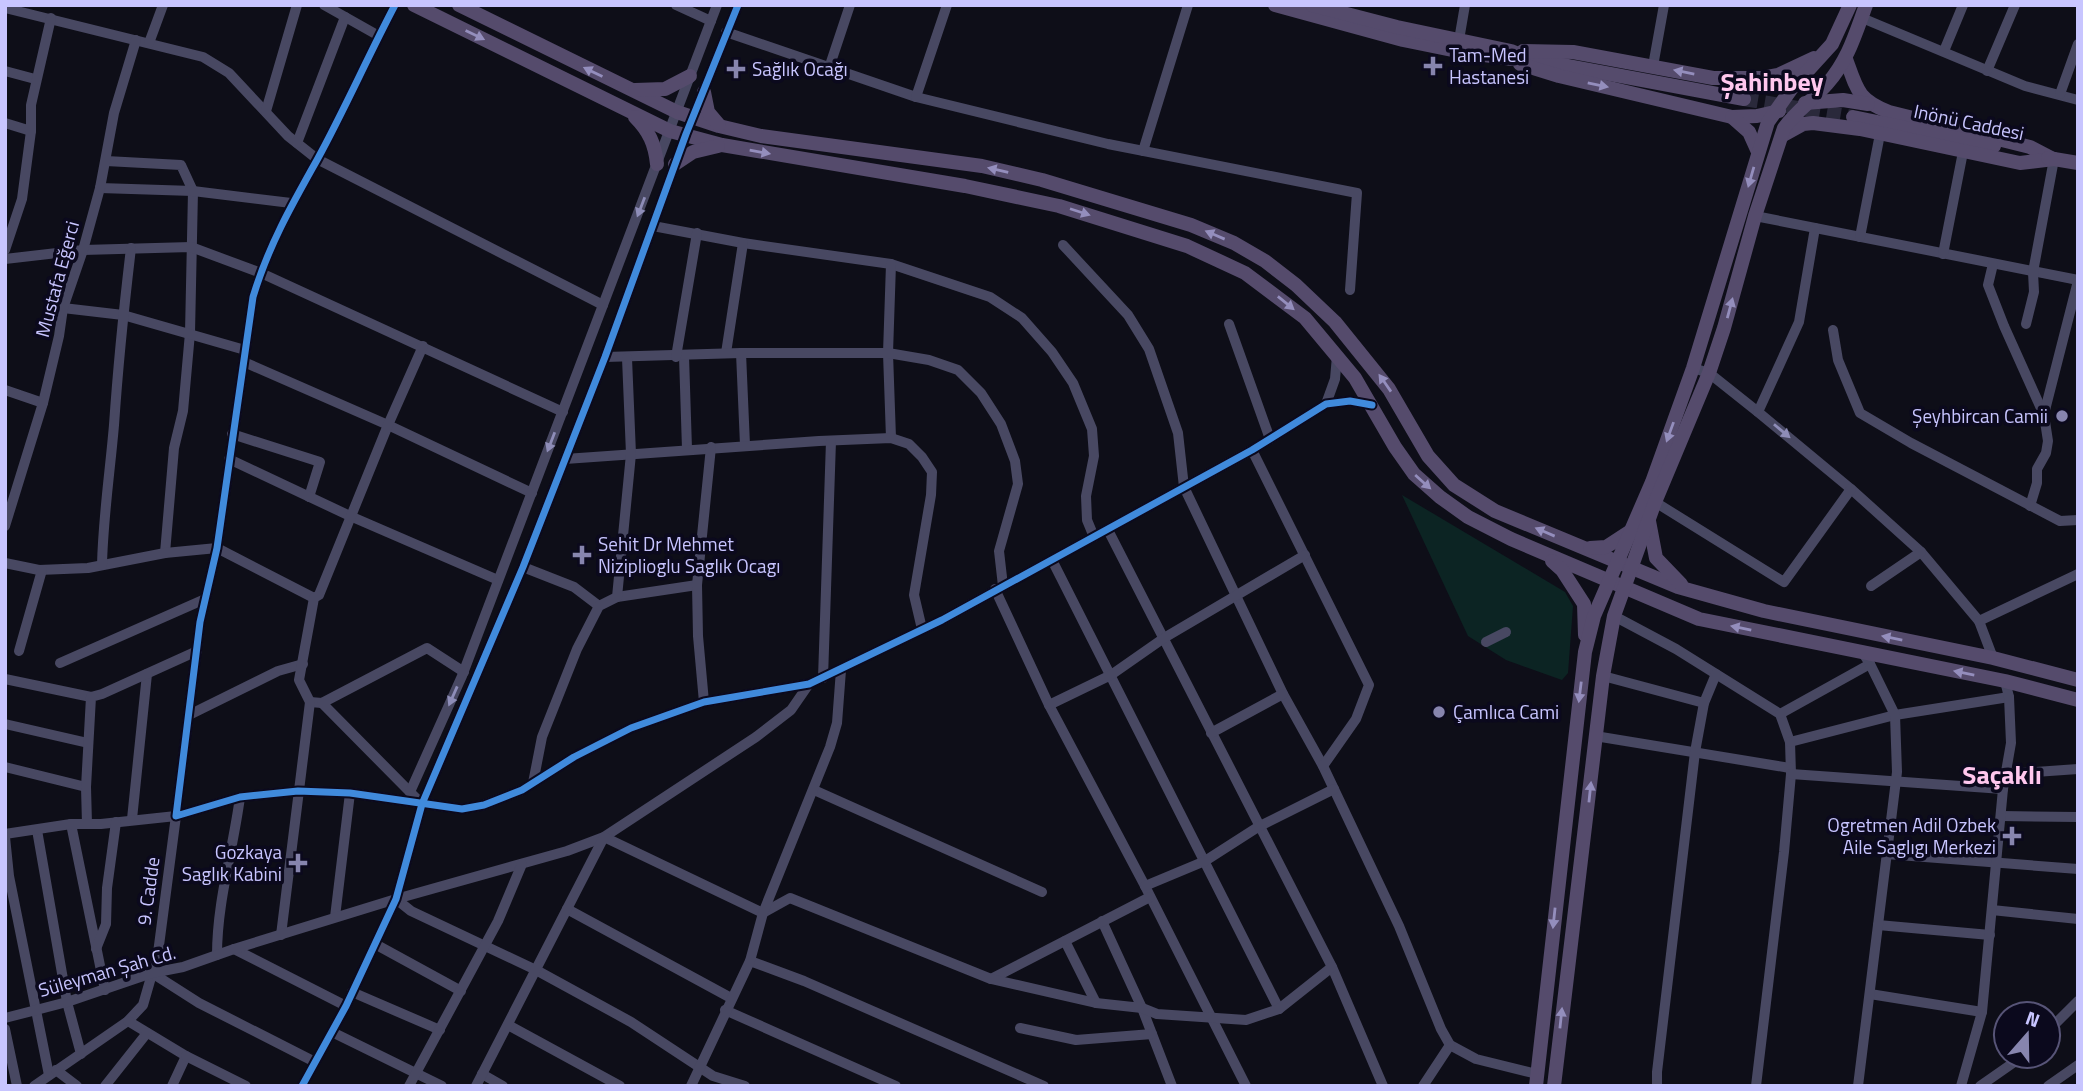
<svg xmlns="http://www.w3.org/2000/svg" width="2083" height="1091" viewBox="0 0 2083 1091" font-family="'Titillium Web',sans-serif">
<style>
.green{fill:#0c2423}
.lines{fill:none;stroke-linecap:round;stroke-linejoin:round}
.major-tunnel{stroke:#2a293b;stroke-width:14;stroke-dasharray:14 7;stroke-linecap:butt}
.minor{stroke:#484862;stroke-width:10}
.major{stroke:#554b6c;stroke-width:14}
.cycleway-casing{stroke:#0b091d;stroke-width:11}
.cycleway{stroke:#408adc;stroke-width:7}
.oneway{fill:#948ebd}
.oneway2{fill:#8e8db8}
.poi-dot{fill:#8785ae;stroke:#0b091d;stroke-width:2.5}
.labels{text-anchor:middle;stroke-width:7;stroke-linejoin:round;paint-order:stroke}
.poi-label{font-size:19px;fill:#c8c5ff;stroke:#0b091d;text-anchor:start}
.street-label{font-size:19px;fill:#c8c5ff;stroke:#0b091d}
.district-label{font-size:26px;font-weight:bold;fill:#ffc7ee;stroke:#0b091d}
</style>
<rect width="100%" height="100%" fill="#0e0e18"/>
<polygon class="green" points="1402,495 1565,592 1573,606 1568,673 1562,680 1506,660 1468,636"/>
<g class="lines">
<polyline class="major-tunnel" points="1744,99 1853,117"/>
<g class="minor">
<polyline points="324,5 379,36"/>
<path d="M395 5C368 56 345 109 317 160 291 206 268 247 253 297L217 548 200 622 176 816 240 797 298 791 350 793 462 809 484 805 522 790 574 757 631 728 704 702 809 684 942 620 1252 450 1326 404 1350 401 1372 405"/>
<polyline points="676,5 711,21"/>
<polyline points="5,8 203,57 229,73 288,136 317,159 603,305"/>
<polyline points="1862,18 2025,86 2078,100"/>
<polyline points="726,32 916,97 1108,144 1357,193 1350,290"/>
<polyline points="1459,40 1465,5"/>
<polyline points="149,43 163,5"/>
<polyline points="1944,51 1963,5"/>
<polyline points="1653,66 1664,5"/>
<polyline points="829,68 850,5"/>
<polyline points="5,71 35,79"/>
<polyline points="1987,71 2015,5"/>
<polyline points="2060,94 2078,44"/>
<polyline points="916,97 947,5"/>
<polyline points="266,111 297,5"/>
<polyline points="5,123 31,131"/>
<polyline points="297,143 345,17"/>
<polyline points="1143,151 1188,5"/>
<polyline points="106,161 181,165 193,191 190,333 183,411 174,448 165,553"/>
<polyline points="100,188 193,191 291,203"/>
<polyline points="1755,216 2078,280"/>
<polyline points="653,226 743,243 891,264 990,297 1022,318 1052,352 1073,383 1092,429 1094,456 1086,496 1087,520 1094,537"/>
<polyline points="1860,237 1880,134"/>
<polyline points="1063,245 1128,315 1149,349 1178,433 1184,487 1283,694 1323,766 1399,926 1441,1029 1450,1045 1476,1059 1537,1074"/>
<polyline points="5,250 22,199 31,131 31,105 51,18"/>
<polyline points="1943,254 1963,152"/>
<polyline points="5,259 83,250 191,247 261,273 563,412"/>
<polyline points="891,264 888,353 891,438"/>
<polyline points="1993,264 1988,285 2004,326 2044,415 2048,441 2046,453 2037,469 2037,483 2030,506"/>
<polyline points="63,308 123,315 245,350"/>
<polyline points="1229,324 1270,439"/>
<polyline points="2026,324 2034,292 2033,272 2054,159"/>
<polyline points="1833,330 1838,360 1860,413 1911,443 2060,521 2078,520"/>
<polyline points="726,353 743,243"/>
<polyline points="741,353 745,445"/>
<polyline points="684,356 687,449"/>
<polyline points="605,357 741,353 888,353 929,360 958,370 981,393 1001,424 1015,461 1018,484 999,551 1003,586"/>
<polyline points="676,357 697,233"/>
<polyline points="244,362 388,425 532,493"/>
<polyline points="1693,368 1709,373 1758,412 1851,489 1921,552 1979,621 1993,658"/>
<polyline points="5,390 43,403"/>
<polyline points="1326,404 1335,379 1337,356"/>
<polyline points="1758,412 1799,322 1815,228"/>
<polyline points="2044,414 2078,281"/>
<polyline points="232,434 320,462 309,497"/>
<polyline points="1252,450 1369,685 1356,719 1323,766"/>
<polyline points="229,459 350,516 498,580"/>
<polyline points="565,459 819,441 891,438 909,444 922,457 932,472 931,495 914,595 922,629"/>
<polyline points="1655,502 1784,582 1851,489"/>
<polyline points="5,526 43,403 59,336 63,308 83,250 100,188 114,113 136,40"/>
<polyline points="1108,530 1332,967 1383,1086"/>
<polyline points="1052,560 1279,1009"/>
<polyline points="5,563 39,570 88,568 165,553 217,548 314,598"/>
<path d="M102 565C103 518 110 472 114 425 118 366 124 307 131 248"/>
<polyline points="523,567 574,587 599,606"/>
<polyline points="1871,586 1921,552"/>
<polyline points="995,589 1049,705 1145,886 1246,1086"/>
<polyline points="617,597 697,585"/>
<polyline points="1614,616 1676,649 1780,714 1790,742 1791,774 1784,852 1756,1086"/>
<polyline points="1979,621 2078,574"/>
<polyline points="1486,642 1506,632"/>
<polyline points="19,651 42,570"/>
<polyline points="60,663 205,599"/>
<polyline points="1603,676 1704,703"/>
<polyline points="823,678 831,441"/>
<polyline points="5,679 91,697"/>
<polyline points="310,702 322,703 427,648 464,672"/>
<polyline points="704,702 698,636 697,585 711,447"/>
<polyline points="322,703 410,792"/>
<polyline points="1049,705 1111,675 1164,638 1305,555"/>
<polyline points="1780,714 1870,664"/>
<polyline points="189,715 278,671 303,664"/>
<polyline points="5,724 88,743"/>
<polyline points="1211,733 1283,694"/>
<polyline points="1595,736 1790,768"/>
<polyline points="1790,742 1895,715 2009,697"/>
<polyline points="5,767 86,787"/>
<polyline points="1791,774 2003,789"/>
<polyline points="2006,774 2078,769"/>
<polyline points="533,783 542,737 577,649 599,606 617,597 631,454 627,358"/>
<polyline points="814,790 1042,892"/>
<polyline points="422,804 410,792 462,676 717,5"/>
<polyline points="2001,816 2078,817"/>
<polyline points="132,819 147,674"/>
<polyline points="71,824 105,990"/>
<polyline points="87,824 86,787 91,697 102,694 197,651"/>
<polyline points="37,830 67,1002 81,1054"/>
<polyline points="5,834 71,824 101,824 176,816 158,953 143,1005 128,1021 34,1086"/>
<polyline points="5,837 9,876 49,1075"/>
<polyline points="1886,854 2078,869"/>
<polyline points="1145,886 1205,861 1258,827 1334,789"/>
<polyline points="396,899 411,911 536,970 631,1022 713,1076 745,1086"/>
<polyline points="567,909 731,998"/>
<polyline points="1992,910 2078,919"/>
<polyline points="335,917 350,793"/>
<polyline points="1102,921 1142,1008 1172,1086"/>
<polyline points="1878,925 1990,935"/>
<polyline points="281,935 310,702 299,680 314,598 319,595 388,425 423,346"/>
<polyline points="1065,941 1096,1003"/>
<polyline points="375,944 461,991"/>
<polyline points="96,949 106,924 107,888 116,822"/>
<polyline points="234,949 346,1006"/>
<path d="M217 955C217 902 233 850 240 797"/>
<polyline points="750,961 804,981 1044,1086"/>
<polyline points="152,973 199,1003 315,1062"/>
<polyline points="991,979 1150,897"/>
<polyline points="352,992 440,1030"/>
<polyline points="1870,994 1982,1012"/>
<polyline points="725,1010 896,1086"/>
<polyline points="5,1018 67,1002 152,973 183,967 234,949 396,899 567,851 604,837 756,737 791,710 809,684"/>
<polyline points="128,1021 186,1056 172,1086"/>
<polyline points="508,1025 620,1086"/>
<polyline points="1020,1028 1076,1040 1152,1034"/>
<polyline points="5,1029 17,1086"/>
<polyline points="2048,1031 2078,1001"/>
<polyline points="332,1032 442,1086"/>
<polyline points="186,1056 246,1086"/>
<polyline points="56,1070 77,1086"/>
<polyline points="482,1074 503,1086"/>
<polyline points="105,1086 147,1033"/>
<polyline points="302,1086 346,1006 396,899 422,804 523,567 605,357 686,134 738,5"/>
<polyline points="409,1086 498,921 522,864"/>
<polyline points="476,1086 604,837 763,913 790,898 991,979 1096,1003 1142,1008 1157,1014 1246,1020 1279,1009 1332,967"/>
<polyline points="691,1086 750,961 763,913 830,747 837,723 841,670"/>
<polyline points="1423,1086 1450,1045"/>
<polyline points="1657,1086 1657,1072 1695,752 1704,703 1716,674"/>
<polyline points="1858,1086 1897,772 1895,715 1870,664 1863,653"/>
<polyline points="1961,1086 1982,1012 2003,789 2011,743 2009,697 2005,681"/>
<polyline points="1980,1086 2023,1056"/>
<polyline points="2048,1086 2078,1065"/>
</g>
<g class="major">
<polyline points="414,5 670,131 722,145 965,186 1059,206 1187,246 1245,273 1305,318 1355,378 1395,447 1414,474 1440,497 1468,517 1511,539 1699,619 2005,681 2078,700"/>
<polyline points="459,5 677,112 719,126 761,136 982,166 1042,180 1191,225 1234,243 1265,261 1296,285 1335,322 1389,389 1428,456 1454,485 1495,511 1678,587 1764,611 1993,658 2078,680"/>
<polyline points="1275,5 1403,40 1457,51 1512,59"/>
<polyline points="1312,5 1397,27 1511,51 1530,59 1744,99"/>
<polyline points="1523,51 1573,52 1713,78 1762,78 1778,75 1814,58"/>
<path d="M1846 59C1857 90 1858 100 1889 112L2030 147 2053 159"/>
<polyline points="1520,64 1559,76 1732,117 1757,116 1779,111"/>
<polyline points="635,90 665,89 690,76"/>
<polyline points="704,92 708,112 719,125"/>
<polyline points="1805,103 1843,100 1868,104"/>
<path d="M635 117C649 131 655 144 657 164"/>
<polyline points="1732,117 1749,132 1758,152"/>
<polyline points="1853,117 1994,146"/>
<polyline points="1783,135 1803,124 1813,123 1860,129 2020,163 2054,159"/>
<polyline points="2048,158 2078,163"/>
<polyline points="675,164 693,152 718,146"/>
<polyline points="1649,521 1656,558 1681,584"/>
<polyline points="1590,548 1606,547 1629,532"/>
<polyline points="1552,561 1562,570 1584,604 1585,635"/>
<polyline points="1536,1086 1585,652 1594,616 1652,482 1693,368 1768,122 1792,88 1832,44 1850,5"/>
<path d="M1554 1086 1603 676 1614 616 1655 502 1709 373 1724 328 1755 216 1784 128C1796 111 1813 100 1827 84 1848 60 1855 35 1866 5"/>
</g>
<defs>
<g id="cycleway">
<path d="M395 5C368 56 345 109 317 160 291 206 268 247 253 297L217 548 200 622 176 816 240 797 298 791 350 793 462 809 484 805 522 790 574 757 631 728 704 702 809 684 942 620 1252 450 1326 404 1350 401 1372 405"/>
<polyline points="302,1086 346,1006 396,899 422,804 523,567 605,357 686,134 738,5"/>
</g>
</defs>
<use href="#cycleway" class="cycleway-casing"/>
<use href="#cycleway" class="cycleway"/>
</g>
<defs><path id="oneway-solid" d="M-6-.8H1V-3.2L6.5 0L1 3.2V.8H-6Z" transform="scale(1.75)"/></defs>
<g class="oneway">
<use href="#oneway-solid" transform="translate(475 35) rotate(26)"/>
<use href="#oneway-solid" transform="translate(593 72) rotate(-154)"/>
<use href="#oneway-solid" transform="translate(1684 72) rotate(-169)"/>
<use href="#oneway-solid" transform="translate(1598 85) rotate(12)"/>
<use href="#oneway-solid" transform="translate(760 152) rotate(10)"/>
<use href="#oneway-solid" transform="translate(998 170) rotate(-167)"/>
<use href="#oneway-solid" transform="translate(1751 177) rotate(106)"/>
<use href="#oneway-solid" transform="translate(1080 212) rotate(18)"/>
<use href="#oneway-solid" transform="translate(1215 235) rotate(-157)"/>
<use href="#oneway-solid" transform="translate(1286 303) rotate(39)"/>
<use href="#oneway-solid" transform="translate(1730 308) rotate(-75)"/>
<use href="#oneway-solid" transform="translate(1385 383) rotate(-125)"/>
<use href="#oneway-solid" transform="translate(1670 432) rotate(110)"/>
<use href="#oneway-solid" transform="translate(1423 482) rotate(42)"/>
<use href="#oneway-solid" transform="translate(1545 532) rotate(-157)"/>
<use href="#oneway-solid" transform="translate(1741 628) rotate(-168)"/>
<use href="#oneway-solid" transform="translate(1892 638) rotate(-169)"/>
<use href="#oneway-solid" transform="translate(1964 673) rotate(-169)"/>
<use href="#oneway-solid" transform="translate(1580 692) rotate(97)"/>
<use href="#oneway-solid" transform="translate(1590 792) rotate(-84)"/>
<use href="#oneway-solid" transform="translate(1554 918) rotate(96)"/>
<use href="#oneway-solid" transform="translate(1561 1018) rotate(-84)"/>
</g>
<g class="oneway2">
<use href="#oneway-solid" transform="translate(641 207) rotate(111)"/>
<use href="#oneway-solid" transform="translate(1782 431) rotate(40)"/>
<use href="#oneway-solid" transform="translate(551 442) rotate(111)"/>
<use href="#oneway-solid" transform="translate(453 696) rotate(114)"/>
</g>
<g class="poi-dot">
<path d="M1429.5 55.5h7v7h7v7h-7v7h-7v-7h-7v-7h7z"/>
<path d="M732.5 58.5h7v7h7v7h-7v7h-7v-7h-7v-7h7z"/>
<circle cx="2062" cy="416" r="7"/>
<path d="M578.5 544.5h7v7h7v7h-7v7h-7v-7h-7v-7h7z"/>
<circle cx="1439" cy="712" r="7"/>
<path d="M2008.5 825.5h7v7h7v7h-7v7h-7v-7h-7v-7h7z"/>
<path d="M294.5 852.5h7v7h7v7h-7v7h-7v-7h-7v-7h7z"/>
</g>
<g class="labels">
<g class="poi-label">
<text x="1449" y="62">Tam-Med<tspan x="1449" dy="22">Hastanesi</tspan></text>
<text x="752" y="76">Sağlık Ocağı</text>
<text x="2048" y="423" text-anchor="end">Şeyhbircan Camii</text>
<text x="598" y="551">Sehit Dr Mehmet<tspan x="598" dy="22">Niziplioglu Saglık Ocagı</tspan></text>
<text x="1453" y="719">Çamlıca Cami</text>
<text x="1996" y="832" text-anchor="end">Ogretmen Adil Ozbek<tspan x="1996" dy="22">Aile Saglıgı Merkezi</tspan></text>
<text x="282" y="859" text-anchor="end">Gozkaya<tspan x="282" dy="22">Saglık Kabini</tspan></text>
</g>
<g class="street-label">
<text transform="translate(1969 122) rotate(12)" y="7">Inönü Caddesi</text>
<text transform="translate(57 279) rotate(-75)" y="7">Mustafa Eğerci</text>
<text transform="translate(148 891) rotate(-82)" y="7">9. Cadde</text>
<text transform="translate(107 971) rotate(-16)" y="7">Süleyman Şah Cd.</text>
</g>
<g class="district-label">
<text x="1772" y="91">Şahinbey</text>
<text x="2002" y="784">Saçaklı</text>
</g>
</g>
<rect width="2083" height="1091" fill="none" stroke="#c8c5ff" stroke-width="14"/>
<g transform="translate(2027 1035) rotate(20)"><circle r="33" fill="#0b091d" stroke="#575477" stroke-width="2"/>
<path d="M0-5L12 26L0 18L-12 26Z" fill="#8785ae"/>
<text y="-10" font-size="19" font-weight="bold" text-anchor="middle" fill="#c8c5ff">N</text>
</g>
</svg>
